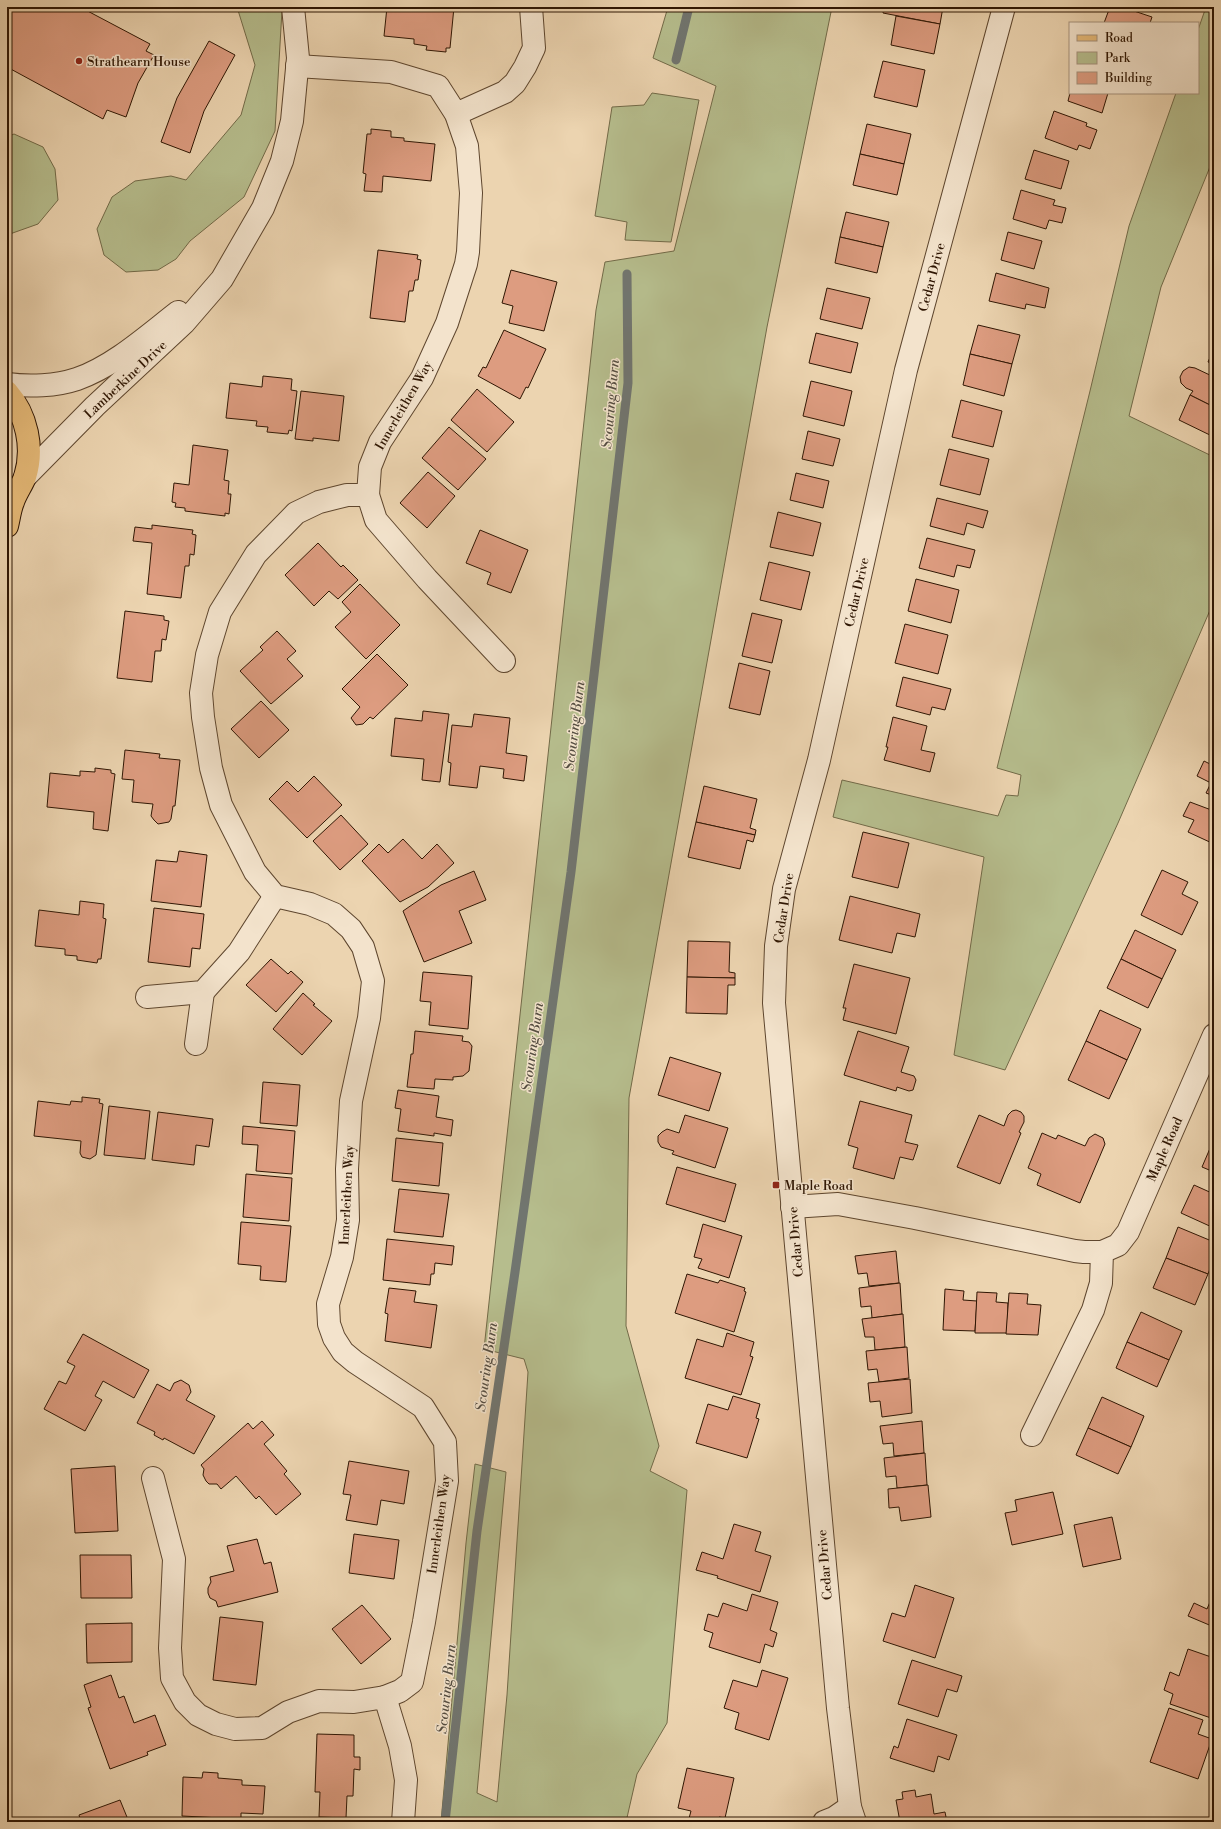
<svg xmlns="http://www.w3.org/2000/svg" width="1221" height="1829" viewBox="0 0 1221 1829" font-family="'Libre Bodoni',serif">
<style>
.green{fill:#b6bd8d;stroke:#726a48}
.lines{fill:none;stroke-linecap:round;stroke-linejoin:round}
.stream{stroke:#71756f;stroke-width:9}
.building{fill:#dd9c80;stroke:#2f1603}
.minor-casing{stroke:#5e462e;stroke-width:24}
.tertiary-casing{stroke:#5e462e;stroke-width:24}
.primary-casing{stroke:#2f1603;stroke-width:24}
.minor{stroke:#f3e3cc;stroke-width:22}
.tertiary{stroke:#f3e3cc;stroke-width:22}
.primary{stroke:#e6ba78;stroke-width:22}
.poi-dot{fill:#8f2418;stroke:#f3e3cc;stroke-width:1.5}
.labels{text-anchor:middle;stroke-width:3;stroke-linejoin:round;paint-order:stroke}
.poi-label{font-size:13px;fill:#2f1603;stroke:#f3e3cc;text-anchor:start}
.street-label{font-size:13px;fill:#2f1603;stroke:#f3e3cc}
.water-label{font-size:14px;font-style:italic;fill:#564e42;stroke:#f3e3cc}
</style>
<rect width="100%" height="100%" fill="#ecd4b0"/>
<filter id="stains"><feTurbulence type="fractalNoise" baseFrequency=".005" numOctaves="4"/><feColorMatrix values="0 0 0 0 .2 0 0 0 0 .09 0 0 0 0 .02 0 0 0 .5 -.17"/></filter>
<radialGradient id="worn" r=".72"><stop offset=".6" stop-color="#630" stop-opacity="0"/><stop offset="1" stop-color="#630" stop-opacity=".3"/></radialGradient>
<g class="green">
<polygon points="237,7 281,7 282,10 275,131 244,197 190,241 176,259 158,270 126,272 104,255 97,229 112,197 135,181 171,176 186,180 241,115 255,65"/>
<polygon points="668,7 832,7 767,327 629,1098 626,1326 659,1446 650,1471 687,1490 667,1723 637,1774 626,1822 441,1822 466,1543 475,1464 506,1472 477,1793 497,1802 507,1695 528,1372 524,1359 484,1349 596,310 605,262 674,251 716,86 653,58"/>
<polygon points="1206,7 1214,7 1214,157 1161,287 1129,416 1214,457 1214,601 1118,823 1005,1070 954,1055 984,857 833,817 842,780 998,816 1006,795 1018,796 1021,775 997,768 1090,391 1129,226 1176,93 1198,93 1198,30"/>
<polygon points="652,93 699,100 671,242 625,240 627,222 595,216 612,107 644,105"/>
<polygon points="14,134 43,147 55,169 58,200 38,224 7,235 7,137"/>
</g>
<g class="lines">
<g class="stream">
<polyline points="676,60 689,7"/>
<polyline points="445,1822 477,1531 515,1272 571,872 628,383 627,274"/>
</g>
</g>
<g class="building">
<polygon points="7,7 80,7 150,44 146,51 154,55 138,83 126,117 107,110 103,119 7,67"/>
<polygon points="387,7 454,7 450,48 446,48 446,52 426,50 427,46 414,44 414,39 384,36"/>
<polygon points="884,7 943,7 940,24 883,13"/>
<polygon points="1110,7 1122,7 1152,17 1150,23 1104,23"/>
<polygon points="896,16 940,24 934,54 891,45"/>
<polygon points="209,41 235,55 204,111 190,153 161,142 177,98"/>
<polygon points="883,61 925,70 917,107 874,97"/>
<polygon points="1070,93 1108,93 1102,113 1068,101"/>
<polygon points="1054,111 1087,123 1086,126 1097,130 1090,149 1079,145 1077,150 1045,138"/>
<polygon points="867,124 911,134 904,164 860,154"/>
<polygon points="371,129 391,131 391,137 404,138 404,141 435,144 431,181 383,176 382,192 364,191 366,174 363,173 367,134 371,134"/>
<polygon points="1034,150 1069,161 1061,189 1025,179"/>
<polygon points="860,154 904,164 897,195 853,185"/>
<polygon points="1021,190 1055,200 1053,205 1066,208 1062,223 1049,220 1046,229 1013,219"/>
<polygon points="846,212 889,222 883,247 840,237"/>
<polygon points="1008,232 1042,241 1034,269 1001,260"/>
<polygon points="840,237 883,247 877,273 835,263"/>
<polygon points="378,250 418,255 417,259 421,260 418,280 415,280 413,291 409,291 405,322 370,318"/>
<polygon points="511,270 557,282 544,331 509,323 513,306 502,303"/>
<polygon points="996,273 1049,288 1045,308 1026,304 1025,309 989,301"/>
<polygon points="827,288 870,298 862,329 820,319"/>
<polygon points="978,325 1020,335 1012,364 970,354"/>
<polygon points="504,330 546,349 528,388 526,387 520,399 478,376 483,367 486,368"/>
<polygon points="816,333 858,343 851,373 809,363"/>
<polygon points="1214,348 1214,364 1208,362"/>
<polygon points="970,354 1012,364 1004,396 963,385"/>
<polygon points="1189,367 1195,368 1214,377 1214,407 1190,395 1193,391 1186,388 1181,383 1180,377 1183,371"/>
<polygon points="263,376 292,379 291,390 297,391 292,431 289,430 288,434 267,432 268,427 256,426 257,421 226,418 230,383 262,387"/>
<polygon points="811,381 852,391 844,426 803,416"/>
<polygon points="477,389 514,422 487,452 451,420"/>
<polygon points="301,391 344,396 339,441 313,438 313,441 295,439"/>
<polygon points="1190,395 1214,407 1214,437 1179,420"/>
<polygon points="961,400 1002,411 993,447 952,437"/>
<polygon points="449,427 486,459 458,490 422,458"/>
<polygon points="808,431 840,439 833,466 802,459"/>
<polygon points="193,445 228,450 224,480 229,481 228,494 231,494 229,514 225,513 225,516 185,511 185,508 175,507 176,503 172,502 174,483 189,485"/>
<polygon points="949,449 989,459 980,495 940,485"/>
<polygon points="428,472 455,496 427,528 400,503"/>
<polygon points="796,473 829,481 823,508 790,500"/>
<polygon points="937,498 988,511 983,528 967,523 964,535 930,526"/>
<polygon points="778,512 821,523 813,556 770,547"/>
<polygon points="152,525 193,530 192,534 196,535 194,555 190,554 189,566 185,566 181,598 147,594 152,543 133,541 135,527 152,529"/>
<polygon points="480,530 528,550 511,593 487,584 491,573 466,563"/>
<polygon points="927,538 975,550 970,568 957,565 954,577 919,568"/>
<polygon points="318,543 341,567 343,565 358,580 338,599 329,591 314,606 285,575"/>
<polygon points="769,562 810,572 801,610 760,600"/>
<polygon points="916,579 959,590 951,623 908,611"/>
<polygon points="360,584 400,625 366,659 335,627 351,612 342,602"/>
<polygon points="125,611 164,616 164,620 169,621 166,640 162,639 161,651 155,651 152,682 117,678"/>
<polygon points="752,613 782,620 772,663 742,656"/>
<polygon points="905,624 948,635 938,674 895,663"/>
<polygon points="277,631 296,651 287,659 303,676 271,704 240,671 263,650 260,647"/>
<polygon points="377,654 408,685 373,719 370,717 363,724 356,725 351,718 360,707 342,689"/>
<polygon points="739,663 770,671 760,715 729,708"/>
<polygon points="903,677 951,689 945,710 932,707 930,715 896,706"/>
<polygon points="261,701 289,730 259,758 231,729"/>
<polygon points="423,711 449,714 440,782 422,780 424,759 391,756 395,718 422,721"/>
<polygon points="474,714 510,718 506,753 527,756 524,781 503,778 504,769 480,766 477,788 449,785 451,763 448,762 452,725 472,727"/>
<polygon points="893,717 927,726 921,750 935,753 930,772 884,760 888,747 886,747"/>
<polygon points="125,750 160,754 159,758 180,760 175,806 173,806 171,819 169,822 158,824 154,820 151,816 153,804 132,802 134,780 122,779"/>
<polygon points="1204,761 1214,766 1214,796 1206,793 1211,783 1197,776"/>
<polygon points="95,768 111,770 111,773 115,774 108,831 93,829 94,812 47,807 50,773 80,776 80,771 95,772"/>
<polygon points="314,776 342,805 307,838 269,799 287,781 298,792"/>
<polygon points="704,786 757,799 750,828 756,830 755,835 696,822"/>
<polygon points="1190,802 1214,811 1214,844 1188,832 1194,820 1183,816"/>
<polygon points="341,815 368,844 340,870 313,841"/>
<polygon points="696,822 755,835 753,842 747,840 740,869 688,857"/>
<polygon points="863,832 909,843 898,888 852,877"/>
<polygon points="403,839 422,859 437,844 454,863 428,887 400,902 362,861 379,844 388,853"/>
<polygon points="179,851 207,855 201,907 151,901 156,860 177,862"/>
<polygon points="1162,870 1188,882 1182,894 1198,902 1182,935 1141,915"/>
<polygon points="474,871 486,900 459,911 472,943 424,962 403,911 441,885"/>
<polygon points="850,896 920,914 915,937 897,933 892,953 839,940"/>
<polygon points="80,901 104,904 103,918 106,919 101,959 98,959 97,963 77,960 77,956 65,955 65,949 35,946 39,910 79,915"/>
<polygon points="154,908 204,914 200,949 192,948 190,967 148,962"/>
<polygon points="1135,930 1176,950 1162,979 1121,959"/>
<polygon points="688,941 730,942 729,972 735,973 735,978 687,977"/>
<polygon points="271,959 288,974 291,971 303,982 276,1012 246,985"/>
<polygon points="1121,959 1162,979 1148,1008 1107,988"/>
<polygon points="854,964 910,978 896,1034 843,1020 846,1008 843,1008"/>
<polygon points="423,972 472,976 468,1029 429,1025 431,1002 420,1001"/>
<polygon points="687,977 735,978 735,985 728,985 727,1014 686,1013"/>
<polygon points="303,993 315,1004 313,1005 332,1021 302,1055 273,1029"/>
<polygon points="1100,1010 1141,1029 1127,1060 1086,1041"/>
<polygon points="415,1031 463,1036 462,1041 469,1042 472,1046 469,1071 463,1076 453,1077 453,1080 435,1079 434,1089 407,1087 411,1054 413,1054"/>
<polygon points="858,1031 909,1047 901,1072 914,1076 916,1080 913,1090 909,1091 897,1087 896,1091 844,1075"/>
<polygon points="1086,1041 1127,1060 1109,1099 1068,1080"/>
<polygon points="670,1057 721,1073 709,1111 658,1095"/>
<polygon points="263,1082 300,1085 297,1126 260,1123"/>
<polygon points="398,1090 439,1096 436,1117 453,1120 451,1136 434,1133 434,1136 398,1131 401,1109 395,1108"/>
<polygon points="82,1097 100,1099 99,1103 103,1104 96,1155 90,1159 82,1157 80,1153 81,1141 34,1136 38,1101 70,1105 71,1101 82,1102"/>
<polygon points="860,1101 912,1115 905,1142 918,1145 913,1160 900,1157 894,1179 853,1168 858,1148 848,1145"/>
<polygon points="109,1106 150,1111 145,1159 104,1155"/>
<polygon points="1016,1110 1021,1112 1024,1116 1024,1122 1019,1132 1021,1133 1000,1184 957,1167 979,1115 1004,1126 1008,1115 1012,1111"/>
<polygon points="158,1112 213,1119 209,1147 196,1145 194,1165 152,1160"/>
<polygon points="685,1115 728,1128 715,1168 672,1154 674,1151 661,1147 658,1142 658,1136 662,1132 667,1129 679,1133"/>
<polygon points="243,1126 295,1131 292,1174 256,1171 258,1145 242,1144"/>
<polygon points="1042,1133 1056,1139 1058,1135 1085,1146 1089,1138 1095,1134 1103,1138 1105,1144 1080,1203 1037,1185 1041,1174 1028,1168"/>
<polygon points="396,1138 443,1143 439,1186 392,1181"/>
<polygon points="1214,1139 1214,1172 1202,1167"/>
<polygon points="677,1167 736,1184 725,1222 666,1204"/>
<polygon points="246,1174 292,1178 289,1221 243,1217"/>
<polygon points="1194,1185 1214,1194 1214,1228 1181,1213"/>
<polygon points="399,1189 449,1194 443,1237 394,1232"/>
<polygon points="241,1222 291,1226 286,1282 260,1280 261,1266 238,1264"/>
<polygon points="703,1224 742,1236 729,1278 698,1268 702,1259 694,1257"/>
<polygon points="1178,1227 1214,1242 1214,1258 1208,1274 1166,1258"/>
<polygon points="387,1239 454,1246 452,1265 435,1263 434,1274 431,1274 430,1285 383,1280"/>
<polygon points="896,1251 899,1283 869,1286 867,1273 858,1274 855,1256"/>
<polygon points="1166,1258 1208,1274 1195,1305 1153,1288"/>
<polygon points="687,1274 718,1283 720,1280 745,1288 744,1291 746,1292 734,1332 675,1313"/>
<polygon points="900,1283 902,1314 872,1318 871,1306 861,1307 859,1288"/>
<polygon points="389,1288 416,1291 414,1302 437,1305 431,1348 385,1341 388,1314 385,1313"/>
<polygon points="945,1289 964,1291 963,1300 977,1301 975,1331 943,1330"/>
<polygon points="977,1292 997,1293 996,1302 1008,1303 1007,1333 975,1333"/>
<polygon points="1009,1293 1028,1294 1027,1304 1041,1305 1038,1335 1006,1334"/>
<polygon points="1141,1312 1182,1331 1169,1360 1127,1342"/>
<polygon points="903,1314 905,1347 875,1350 874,1337 865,1337 862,1319"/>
<polygon points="727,1333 754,1342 750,1356 753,1357 741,1395 685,1378 697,1339 723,1347"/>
<polygon points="83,1334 149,1370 134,1398 103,1381 95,1396 102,1400 85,1431 44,1409 59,1381 66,1384 75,1366 67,1362"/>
<polygon points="1127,1342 1169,1360 1157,1387 1116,1368"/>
<polygon points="907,1347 909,1378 879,1382 877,1369 868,1370 866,1351"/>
<polygon points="910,1379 912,1413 882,1417 880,1401 870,1402 868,1383"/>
<polygon points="181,1380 189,1385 191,1392 186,1400 215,1416 194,1454 164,1438 163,1440 154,1435 155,1432 137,1423 157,1384 170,1391 174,1383"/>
<polygon points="733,1396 760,1404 756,1418 759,1419 747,1458 696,1443 708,1404 728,1410"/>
<polygon points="1102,1397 1144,1416 1131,1447 1088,1428"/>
<polygon points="262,1421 274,1435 264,1444 287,1471 284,1474 301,1494 276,1515 259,1496 256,1499 236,1476 221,1489 217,1484 209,1484 206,1481 203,1475 204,1469 201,1465 248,1423 253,1429"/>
<polygon points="922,1421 924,1453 894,1456 893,1443 883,1444 880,1426"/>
<polygon points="1088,1428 1131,1447 1118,1474 1076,1455"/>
<polygon points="925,1453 927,1485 897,1488 896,1476 886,1477 884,1458"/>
<polygon points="349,1461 409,1471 404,1504 381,1500 377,1525 346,1520 351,1495 343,1494"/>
<polygon points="115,1466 118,1531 75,1533 71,1469"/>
<polygon points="928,1485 931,1517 901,1521 899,1507 889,1508 888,1489"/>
<polygon points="1053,1492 1063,1534 1012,1545 1005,1513 1017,1511 1015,1500"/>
<polygon points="1112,1517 1121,1559 1083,1567 1074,1525"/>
<polygon points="734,1524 761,1532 755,1551 771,1556 760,1592 717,1578 718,1576 696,1570 702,1552 723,1559"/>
<polygon points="354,1534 399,1540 394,1579 349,1573"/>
<polygon points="257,1539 264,1564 271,1562 278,1592 218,1607 216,1601 210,1598 208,1593 208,1588 211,1582 210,1577 234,1571 227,1546"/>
<polygon points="80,1555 131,1555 132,1598 81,1598"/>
<polygon points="915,1585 954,1598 935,1658 883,1641 892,1613 905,1617"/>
<polygon points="752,1594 778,1602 770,1630 777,1633 773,1647 765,1644 760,1663 709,1647 713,1633 704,1630 708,1614 718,1617 723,1603 747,1611"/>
<polygon points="1213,1595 1214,1627 1188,1616 1194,1603 1207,1609"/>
<polygon points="362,1605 391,1639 361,1664 332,1629"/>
<polygon points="220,1617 263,1622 256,1685 213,1680"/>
<polygon points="132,1623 132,1662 87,1663 86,1624"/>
<polygon points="1188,1649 1214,1658 1214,1719 1170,1704 1173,1694 1164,1690 1170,1672 1179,1676"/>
<polygon points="912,1660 962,1676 957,1692 947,1689 938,1717 898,1704"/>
<polygon points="762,1670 788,1678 769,1740 735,1729 739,1713 724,1708 733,1680 757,1687"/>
<polygon points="111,1675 119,1698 124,1696 134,1723 155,1715 166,1745 147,1752 148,1755 110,1769 88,1708 91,1707 84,1685"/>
<polygon points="1169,1708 1203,1720 1198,1734 1212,1739 1198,1779 1150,1762"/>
<polygon points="907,1719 957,1735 949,1760 938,1756 934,1772 890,1758 894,1746 898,1748"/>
<polygon points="317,1734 354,1735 354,1757 360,1757 360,1770 354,1769 353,1796 347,1796 346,1818 319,1817 320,1792 315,1792"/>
<polygon points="687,1768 734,1778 725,1818 719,1817 718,1822 688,1822 691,1811 678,1808"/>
<polygon points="203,1772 218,1773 218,1778 242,1780 242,1785 265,1786 263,1814 241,1813 241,1819 182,1816 183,1777 202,1778"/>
<polygon points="915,1790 916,1797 931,1794 934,1814 945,1812 947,1822 900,1822 896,1800 903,1799 902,1792"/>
<polygon points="120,1800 129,1822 81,1822 79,1815"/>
</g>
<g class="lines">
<defs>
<g id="minor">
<polyline points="297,66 391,72 438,86 456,114 467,146 471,193 468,252 466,264 447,323 422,378 380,442 370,467 368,495 347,495 319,502 296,513 256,554 220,612 207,655 201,693 203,717 211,768 221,805 255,872 275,896 310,904 334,914 351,929 363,947 373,981 369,1018 351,1101 347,1169 348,1220 342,1257 328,1304 329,1324 334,1338 343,1352 355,1362 423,1407 445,1442 447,1481 424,1622 412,1682 400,1691 385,1697"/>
<polyline points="456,114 505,92 515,83 525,67 534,48 531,7"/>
<polyline points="368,495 376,520 427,579 504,661"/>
<polyline points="147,997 203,992 239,952 275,896"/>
<polyline points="196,1044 203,992"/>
<polyline points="792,1207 838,1204 915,1218 1075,1251 1084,1252 1102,1252"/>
<polyline points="1032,1435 1093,1310 1101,1283 1102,1252 1118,1245 1128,1232 1214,1035"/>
<polyline points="153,1478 174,1559 170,1648 172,1678 185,1702 198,1715 216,1724 235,1729 262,1728 288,1712 319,1701 354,1702 385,1697 400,1746 406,1780 403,1822"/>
<polyline points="824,1822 834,1818 850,1807"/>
</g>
<g id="tertiary">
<path d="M7 384C29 387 56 386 77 379 114 366 147 336 178 312"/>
<polyline points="25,477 95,406 184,323 222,279 263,208 282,161 292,121 298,58 293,7"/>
<polyline points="855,1822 850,1807 838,1708 774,1003 776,946 784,889 819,760 906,370 1004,7"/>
</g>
<path id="primary" d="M7 392C27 415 34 448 25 477 22 485 16 493 13 502 10 509 9 518 7 526"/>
</defs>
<use href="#minor" class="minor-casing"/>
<use href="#tertiary" class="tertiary-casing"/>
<use href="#primary" class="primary-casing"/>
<use href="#minor" class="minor"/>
<use href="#tertiary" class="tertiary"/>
<use href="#primary" class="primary"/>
</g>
<g class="poi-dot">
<circle cx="79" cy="61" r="4"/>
<rect x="772" y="1181" width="8" height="8" rx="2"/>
</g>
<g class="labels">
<g class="poi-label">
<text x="87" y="66">Strathearn House</text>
<text x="784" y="1190">Maple Road</text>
</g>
<g class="street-label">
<text transform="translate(931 277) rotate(-75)" y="5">Cedar Drive</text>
<text transform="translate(125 379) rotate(-43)" y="5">Lamberkine Drive</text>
<text transform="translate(403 405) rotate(-60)" y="5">Innerleithen Way</text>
<text transform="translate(856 592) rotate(-77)" y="5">Cedar Drive</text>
<text transform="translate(783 908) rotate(-81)" y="5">Cedar Drive</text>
<text transform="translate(1164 1149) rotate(-66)" y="5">Maple Road</text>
<text transform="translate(346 1195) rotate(-87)" y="5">Innerleithen Way</text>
<text transform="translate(795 1242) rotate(-95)" y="5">Cedar Drive</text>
<text transform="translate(438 1524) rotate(-82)" y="5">Innerleithen Way</text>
<text transform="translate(824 1565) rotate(-95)" y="5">Cedar Drive</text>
</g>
<g class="water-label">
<text transform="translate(610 404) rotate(-85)" y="5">Scouring Burn</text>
<text transform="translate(574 726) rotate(-83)" y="5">Scouring Burn</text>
<text transform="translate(532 1047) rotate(-82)" y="5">Scouring Burn</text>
<text transform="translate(486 1367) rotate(-82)" y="5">Scouring Burn</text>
<text transform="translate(446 1689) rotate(-84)" y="5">Scouring Burn</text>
</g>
</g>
<rect width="1221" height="1829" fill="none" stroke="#ecd4b0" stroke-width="24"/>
<rect x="8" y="8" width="1205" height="1813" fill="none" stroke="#2f1603" stroke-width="2"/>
<rect x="12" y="12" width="1197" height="1805" fill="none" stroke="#2f1603"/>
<rect x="1069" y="22" width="130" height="72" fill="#f3e3cc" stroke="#a5917c"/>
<rect x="1077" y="35" width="20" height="6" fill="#e6ba78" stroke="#a5917c"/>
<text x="1105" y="42" font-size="12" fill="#2f1603">Road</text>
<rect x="1077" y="52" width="20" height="12" fill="#b6bd8d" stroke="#a5917c"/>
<text x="1105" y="62" font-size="12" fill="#2f1603">Park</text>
<rect x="1077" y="72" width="20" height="12" fill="#dd9c80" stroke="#a5917c"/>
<text x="1105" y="82" font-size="12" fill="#2f1603">Building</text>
<rect width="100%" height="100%" filter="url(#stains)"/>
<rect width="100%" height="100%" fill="url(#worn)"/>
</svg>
